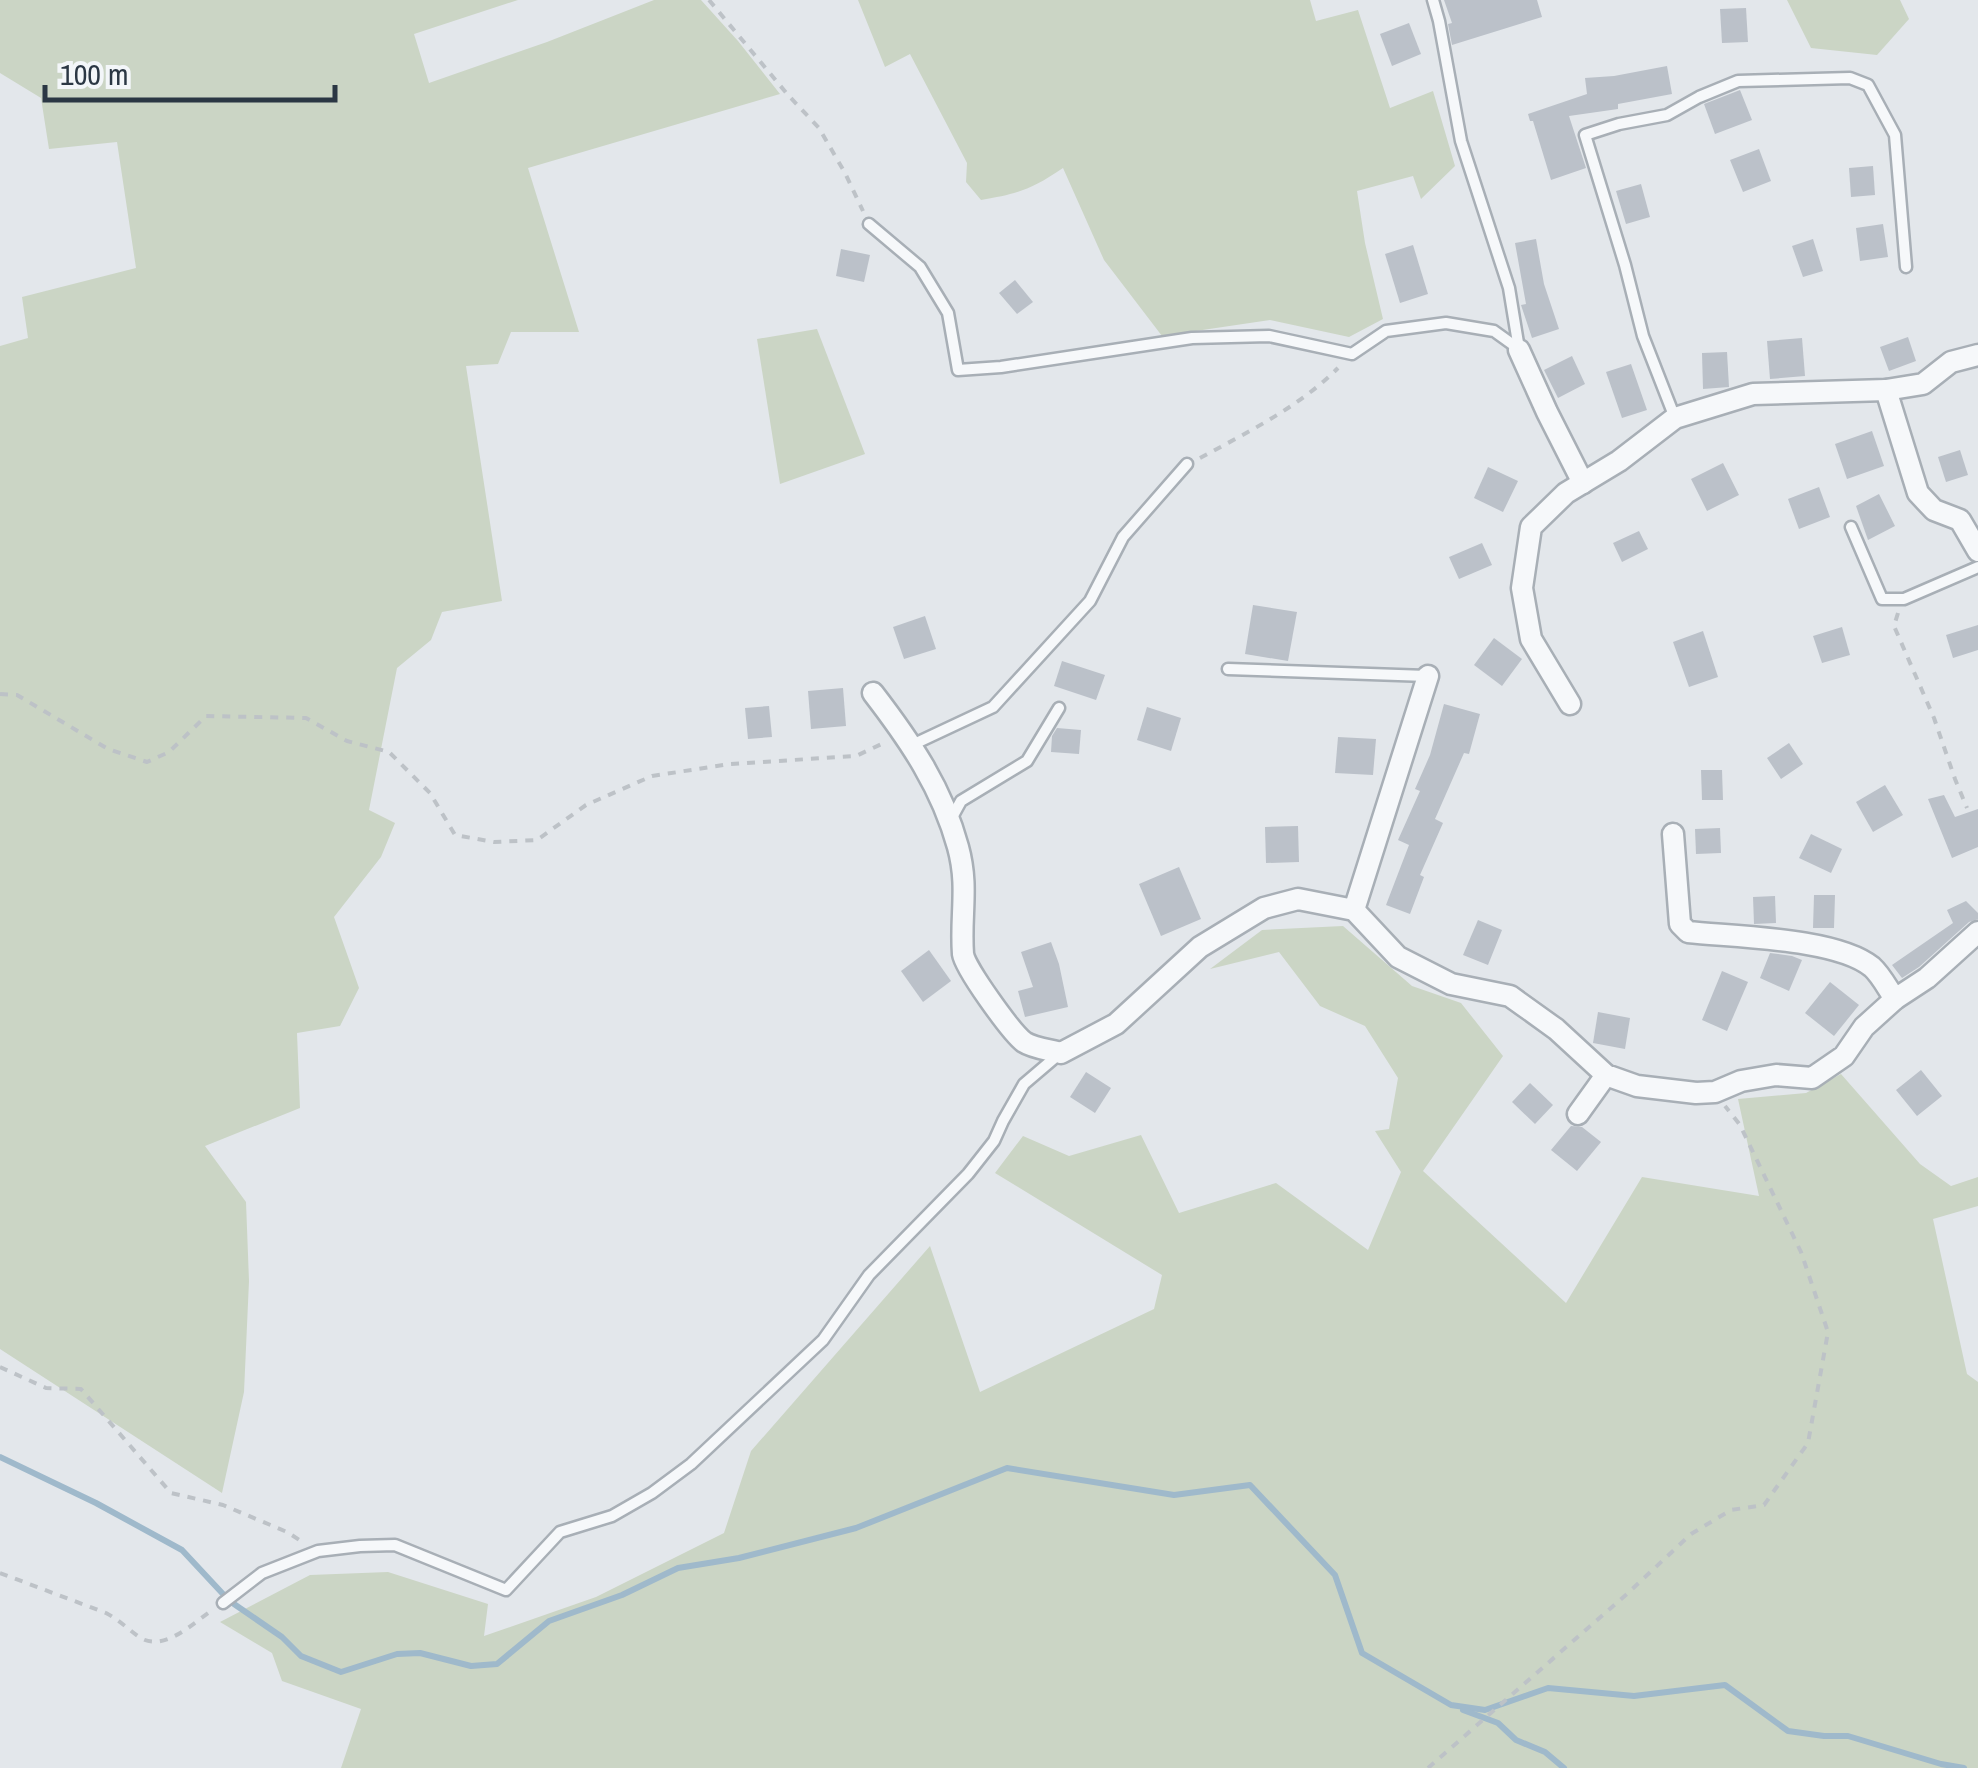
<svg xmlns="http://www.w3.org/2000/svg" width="1978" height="1768" viewBox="0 0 1978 1768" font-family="'Archivo Narrow',sans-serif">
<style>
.green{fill:#cbd5c5}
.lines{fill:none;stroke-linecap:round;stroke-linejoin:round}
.stream{stroke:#9fb9cb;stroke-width:6}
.building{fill:#bbc1c9}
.service-casing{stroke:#a8afb6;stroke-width:15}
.minor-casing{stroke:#a8afb6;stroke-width:25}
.path{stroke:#bdc2c7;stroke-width:4;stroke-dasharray:8 8;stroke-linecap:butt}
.service{stroke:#f6f8fa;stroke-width:10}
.minor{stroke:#f6f8fa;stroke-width:20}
</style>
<rect width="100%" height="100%" fill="#e3e7eb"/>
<g class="green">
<polygon points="0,0 518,0 414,34 429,83 547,42 654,0 701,0 738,41 780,94 528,168 579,332 511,332 498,364 466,366 502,601 442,612 431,640 397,668 369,810 395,823 381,857 334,917 359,988 340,1026 297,1033 300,1108 205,1146 246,1202 249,1281 244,1392 222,1493 0,1349 0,346 28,338 22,297 136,268 117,142 49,149 41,98 0,73"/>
<path d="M858 0H1310L1316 21 1358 10 1390 108 1433 91 1455 166 1421 199 1413 176 1357 191 1365 243 1383 319 1349 337 1270 320 1162 336 1104 260 1063 168C1032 189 1018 194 981 200L966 182 967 163 910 54 885 67Z"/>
<polygon points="1787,0 1900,0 1909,19 1877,55 1811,48"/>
<polygon points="817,329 865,454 780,484 757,339"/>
<polygon points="1343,926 1412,986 1461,1003 1503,1056 1423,1171 1566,1303 1642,1177 1759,1196 1738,1099 1806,1093 1841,1074 1920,1164 1951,1186 1978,1177 1978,1206 1933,1219 1967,1374 1978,1382 1978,1768 341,1768 361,1709 282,1681 272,1653 220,1622 310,1575 388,1572 488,1604 484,1636 596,1597 724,1533 751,1451 930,1246 980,1392 1154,1309 1162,1275 995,1173 1023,1136 1069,1156 1141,1135 1179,1213 1276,1183 1368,1250 1401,1172 1375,1131 1389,1129 1398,1078 1365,1026 1320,1006 1279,952 1210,969 1262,930"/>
</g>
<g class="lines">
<g class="stream">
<polyline points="0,1457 96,1503 182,1550 223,1594"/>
<polyline points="234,1604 282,1637 301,1656 341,1672 397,1654 420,1653 471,1666 497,1664 549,1621 622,1595 678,1568 739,1558 856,1528 1007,1468 1174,1495 1250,1485 1335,1575 1362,1653 1451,1705 1485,1710 1548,1688 1634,1696 1725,1685 1788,1731 1824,1736 1848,1736 1941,1764 1964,1768"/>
<polyline points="1463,1710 1498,1723 1516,1740 1545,1752 1564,1768"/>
</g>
</g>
<g class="building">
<polygon points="1444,0 1537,0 1542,17 1452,45 1448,24 1452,23"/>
<polygon points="1746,8 1748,42 1722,43 1720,9"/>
<polygon points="1409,23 1421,54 1392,66 1380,34"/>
<polygon points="1667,66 1672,94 1618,104 1618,109 1569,116 1586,168 1551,180 1533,121 1530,121 1528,114 1587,94 1585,78 1614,76"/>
<polygon points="1740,90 1752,120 1715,134 1704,104"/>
<polygon points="1759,149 1771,181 1743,192 1730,160"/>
<polygon points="1873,166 1875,195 1851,197 1849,168"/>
<polygon points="1641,184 1650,217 1626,224 1616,191"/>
<polygon points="1883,224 1888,257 1860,261 1856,228"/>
<polygon points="1536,239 1544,284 1559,329 1532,338 1521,305 1526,304 1515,243"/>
<polygon points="1813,239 1823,271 1803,277 1792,246"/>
<polygon points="1413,245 1428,294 1400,303 1385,254"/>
<polygon points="841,249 870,255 864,282 836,276"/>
<polygon points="1015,280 1033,302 1017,314 999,293"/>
<polygon points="1908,337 1916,361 1889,371 1880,347"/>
<polygon points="1802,338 1805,376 1770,379 1767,341"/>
<polygon points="1727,352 1729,387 1703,389 1702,353"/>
<polygon points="1572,356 1585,384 1558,398 1544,370"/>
<polygon points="1631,364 1647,410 1622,418 1606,372"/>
<polygon points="1872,431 1884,466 1847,479 1835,444"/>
<polygon points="1960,450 1968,475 1946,482 1938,457"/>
<polygon points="1723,463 1739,495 1707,511 1691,479"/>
<polygon points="1488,467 1518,481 1503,512 1474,498"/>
<polygon points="1819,487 1830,517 1799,529 1788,499"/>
<polygon points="1879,494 1895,526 1868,540 1856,506"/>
<polygon points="1639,531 1648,549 1622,562 1613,543"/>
<polygon points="1482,543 1492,565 1459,579 1449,557"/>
<polygon points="1253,605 1297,612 1288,661 1245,654"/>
<polygon points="925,616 936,649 904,659 893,627"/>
<polygon points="1978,625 1978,650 1953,658 1946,635"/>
<polygon points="1842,627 1850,655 1822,663 1813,636"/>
<polygon points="1703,631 1718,677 1689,687 1673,642"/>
<polygon points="1494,638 1522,659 1502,686 1474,665"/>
<polygon points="1062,661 1105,675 1096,700 1054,686"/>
<polygon points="843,688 846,726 811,729 808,691"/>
<polygon points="1444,704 1480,714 1469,754 1464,753 1435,819 1443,823 1420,875 1424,877 1410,914 1386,905 1409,845 1398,840 1420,791 1415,789 1430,755"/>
<polygon points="769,706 772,737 748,739 745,708"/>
<polygon points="1147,707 1181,718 1171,751 1137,740"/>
<polygon points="1057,728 1081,730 1079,754 1051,752 1052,736"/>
<polygon points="1338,737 1376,739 1373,775 1335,773"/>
<polygon points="1789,743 1803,764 1781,779 1767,758"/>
<polygon points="1701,770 1722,770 1723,800 1702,800"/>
<polygon points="1885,785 1903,815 1873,832 1856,802"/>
<polygon points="1944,795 1955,817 1978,809 1978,847 1952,858 1928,799"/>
<polygon points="1298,826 1299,862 1266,863 1265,827"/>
<polygon points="1720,828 1721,853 1696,854 1695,829"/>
<polygon points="1811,834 1842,849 1831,873 1799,858"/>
<polygon points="1179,867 1201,919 1161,936 1139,884"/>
<polygon points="1814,895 1835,895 1834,928 1813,928"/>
<polygon points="1775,896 1776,923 1754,924 1753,897"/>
<polygon points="1966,901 1978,913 1978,919 1969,922 1919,967 1902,978 1892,965 1953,923 1947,910"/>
<polygon points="1478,920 1502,930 1488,965 1463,955"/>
<polygon points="1051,942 1059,964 1068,1007 1025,1017 1018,991 1033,987 1021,952"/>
<polygon points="929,950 951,981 923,1002 901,971"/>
<polygon points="1770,953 1792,956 1802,960 1789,991 1760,978"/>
<polygon points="1722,971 1748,982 1727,1031 1702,1020"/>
<polygon points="1830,982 1859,1005 1834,1036 1805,1013"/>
<polygon points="1598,1012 1630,1018 1625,1049 1593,1043"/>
<polygon points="1921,1070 1942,1096 1917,1116 1896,1090"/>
<polygon points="1086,1072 1111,1088 1095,1113 1070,1097"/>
<polygon points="1530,1083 1553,1105 1535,1124 1512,1102"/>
<polygon points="1571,1126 1582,1127 1601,1142 1577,1171 1551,1150"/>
</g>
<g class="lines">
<defs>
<g id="service">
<polyline points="1433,0 1439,21 1461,141 1509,288 1519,349"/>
<polyline points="869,224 920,267 948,313 958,370 1001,367 1192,338 1269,336 1352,354 1386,331 1446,323 1494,331 1519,349"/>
<polyline points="1675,418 1643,336 1625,265 1585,135 1619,124 1667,115 1699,97 1738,81 1850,78 1868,85 1895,135 1906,267"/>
<polyline points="1851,527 1882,599 1904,599 1978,567"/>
<polyline points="1228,669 1427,676"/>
<polyline points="912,745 993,707 1090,601 1123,537 1187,464"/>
<polyline points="950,821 961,801 1027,761 1059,708"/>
<polyline points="223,1603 262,1573 318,1551 360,1546 395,1545 506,1590 560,1532 612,1516 652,1493 691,1464 823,1340 869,1275 968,1174 994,1141 1003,1121 1024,1084 1058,1055"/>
</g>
<g id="minor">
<polyline points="1519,350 1547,412 1583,483"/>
<polyline points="1886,390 1918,493 1934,510 1960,520 1978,551"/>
<path d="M873 693C910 741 942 788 958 847 969 887 960 915 963 954 965 968 1011 1032 1024 1042 1033 1048 1050 1050 1061 1053L1116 1024 1200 947 1264 908 1298 899 1354 910 1398 957 1451 984 1510 996 1556 1029 1606 1075 1637 1086 1696 1093 1715 1092 1741 1081 1776 1075 1812 1078 1844 1056 1864 1027 1895 999 1927 978 1978 932"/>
<polyline points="1570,704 1531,639 1522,588 1531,527 1566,493 1619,461 1675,418 1753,394 1886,390 1923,384 1951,362 1978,355"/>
<path d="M1673 834 1680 924 1688 932C1734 937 1837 938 1872 967 1881 975 1888 989 1895 999"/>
<polyline points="1354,910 1428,676"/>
<polyline points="1578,1114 1606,1075"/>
</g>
</defs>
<use href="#service" class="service-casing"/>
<use href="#minor" class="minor-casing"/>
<g class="path">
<polyline points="709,0 788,95 819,128 845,173 863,211"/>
<path d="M1200 458C1248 432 1299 407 1338 368"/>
<polyline points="1898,613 1894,626 1934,718 1955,779 1967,808"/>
<polyline points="0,694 17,695 108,749 147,762 169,752 206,716 306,718 347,741 389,752 430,793 455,835 494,842 537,840 586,805 652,776 730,764 856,756 886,742"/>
<polyline points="0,1367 46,1388 81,1389 171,1493 223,1505 287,1532 301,1541"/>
<path d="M0 1573 106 1613C119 1620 128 1629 139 1637 163 1653 192 1624 211 1611"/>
<polyline points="1428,1768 1628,1593 1691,1534 1731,1510 1764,1505 1808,1443 1828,1332 1801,1252 1740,1125 1725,1106"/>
</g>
<use href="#service" class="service"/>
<use href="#minor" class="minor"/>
</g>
<path d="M45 85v15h290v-15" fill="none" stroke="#2b3744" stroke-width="5"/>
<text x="60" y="85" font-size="30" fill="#2b3744" stroke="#f3f6f9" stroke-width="8" paint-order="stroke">100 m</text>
</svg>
